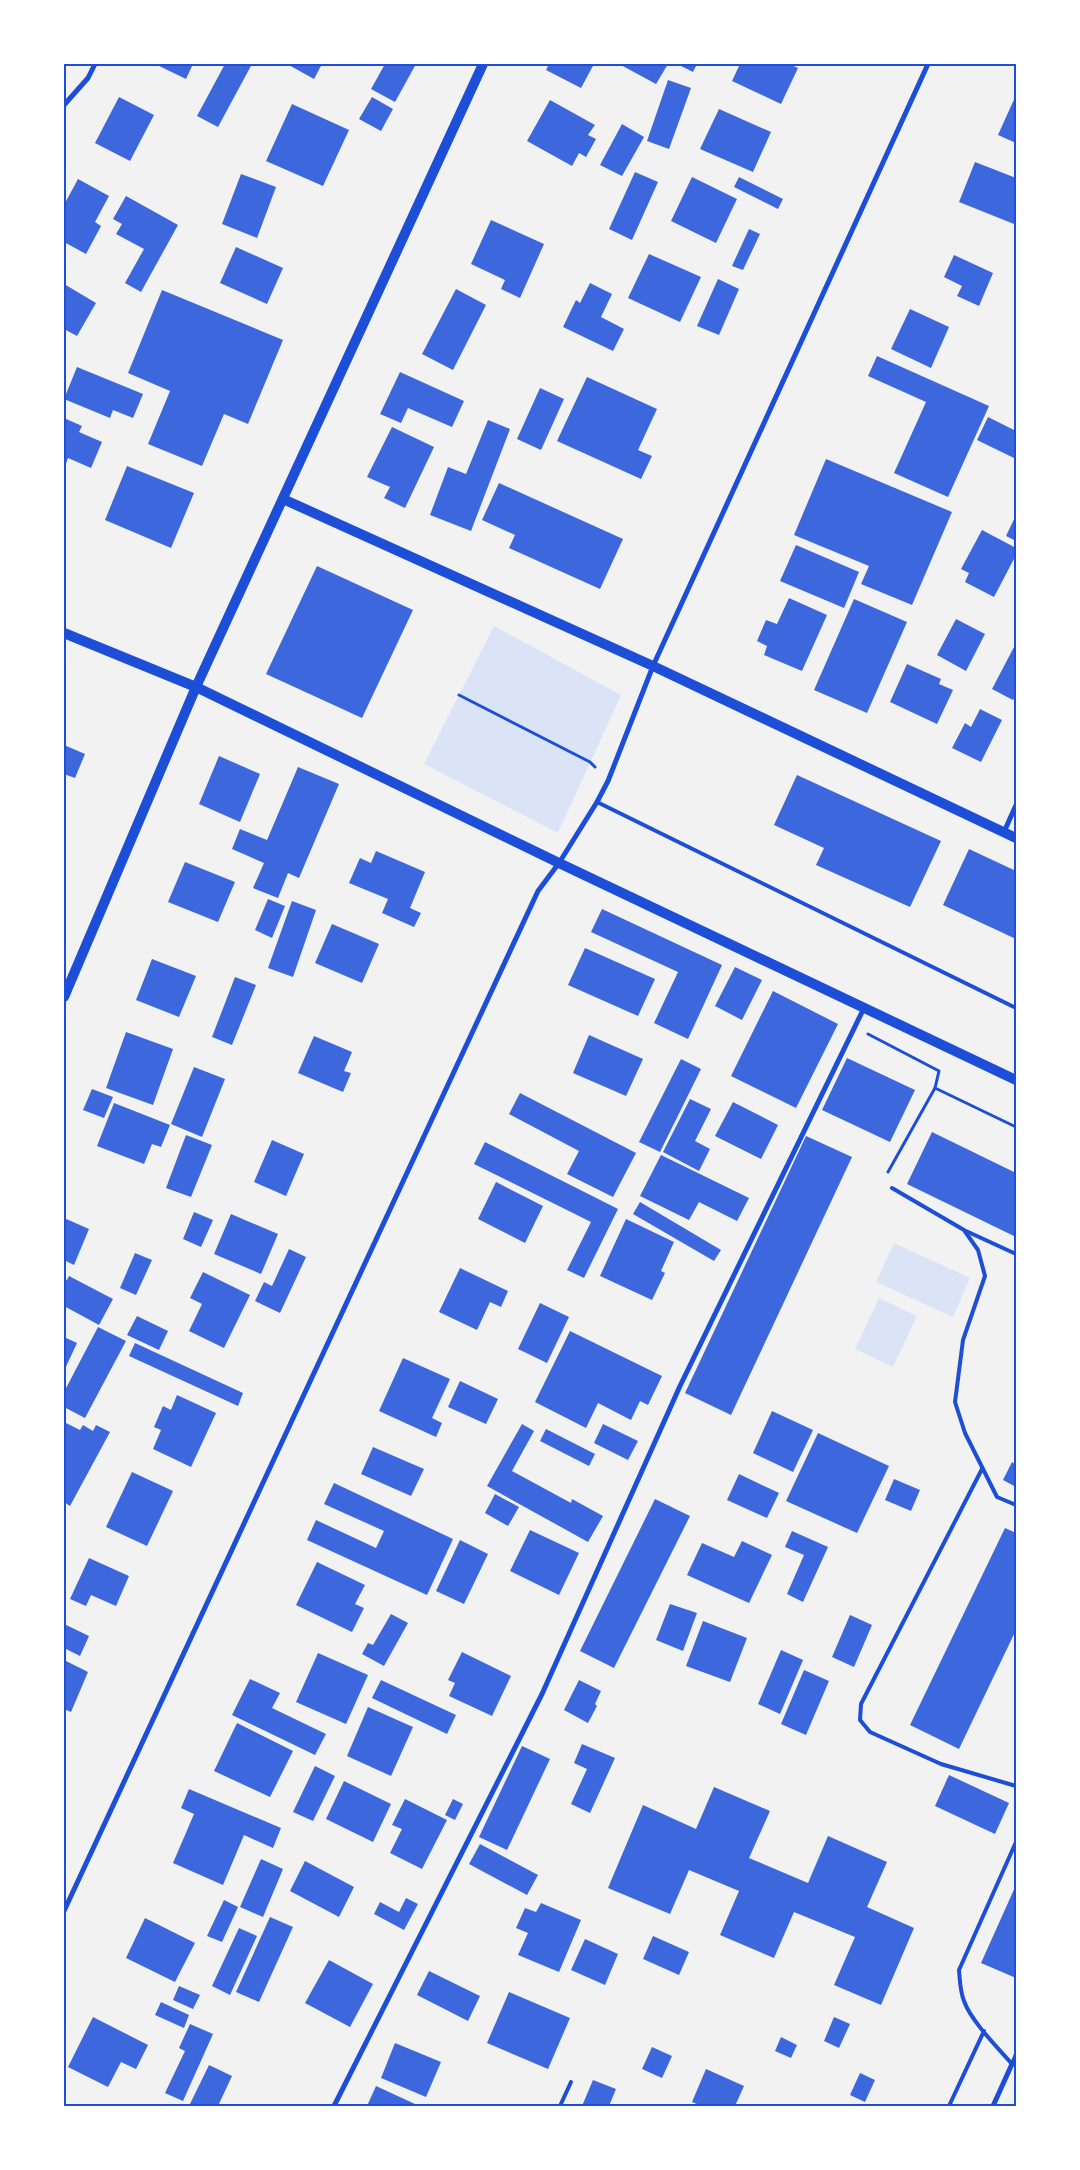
<svg xmlns="http://www.w3.org/2000/svg" width="1080" height="2170" viewBox="0 0 1080 2170" font-family="'Noto Sans',sans-serif">
<style>
.green{fill:#dbe4f7}
.building{fill:#3d67dc}
.lines{fill:none;stroke-linecap:round;stroke-linejoin:round}
.path{stroke:#1d4ed8;stroke-width:3}
.service{stroke:#1d4ed8;stroke-width:4}
.minor{stroke:#1d4ed8;stroke-width:5}
.secondary{stroke:#1d4ed8;stroke-width:10}
.neatline{fill:none;stroke:#1d4ed8;stroke-width:2}
</style>
<rect width="100%" height="100%" fill="#f2f2f2"/>
<g class="green">
<polygon points="494,626 621,695 558,833 424,764"/>
<polygon points="894,1243 970,1278 953,1317 876,1282"/>
<polygon points="879,1298 917,1316 893,1367 855,1349"/>
</g>
<g class="building">
<polygon points="155,64 193,64 186,79"/>
<polygon points="225,64 252,64 218,127 197,116"/>
<polygon points="287,64 322,64 314,79"/>
<polygon points="385,64 416,64 395,102 371,89"/>
<polygon points="549,64 594,64 581,88 546,70"/>
<polygon points="619,64 668,64 656,84"/>
<polygon points="677,64 697,64 693,72"/>
<polygon points="740,64 789,64 798,68 781,104 732,81"/>
<polygon points="668,80 691,88 669,149 647,141"/>
<polygon points="1016,95 1016,143 998,135"/>
<polygon points="119,97 154,115 130,161 95,143"/>
<polygon points="372,97 393,109 381,131 359,119"/>
<polygon points="550,100 595,125 588,135 596,139 586,157 579,153 572,166 527,141"/>
<polygon points="292,104 349,130 323,186 266,161"/>
<polygon points="719,109 771,132 753,172 700,149"/>
<polygon points="622,124 644,137 622,176 600,165"/>
<polygon points="975,162 1016,178 1016,219 1014,224 959,202"/>
<polygon points="635,172 658,182 632,240 609,229"/>
<polygon points="241,174 276,187 257,238 222,224"/>
<polygon points="692,177 737,199 716,243 671,221"/>
<polygon points="739,177 783,199 778,209 734,187"/>
<polygon points="78,179 109,196 95,222 101,226 86,254 64,242 64,205"/>
<polygon points="126,196 178,225 141,292 125,283 144,249 116,234 122,224 113,219"/>
<polygon points="491,220 544,244 520,298 501,289 505,280 471,264"/>
<polygon points="749,229 760,234 743,270 732,266"/>
<polygon points="236,247 283,268 267,304 220,283"/>
<polygon points="649,254 701,277 680,322 628,298"/>
<polygon points="954,255 993,273 979,306 957,296 962,286 944,277"/>
<polygon points="718,279 739,289 719,335 697,326"/>
<polygon points="590,283 612,294 601,317 624,329 613,351 563,327 576,300 580,303"/>
<polygon points="64,284 96,303 77,336 64,329"/>
<polygon points="456,289 486,305 453,370 422,354"/>
<polygon points="162,290 283,340 248,424 224,414 202,466 148,444 170,391 128,373"/>
<polygon points="910,309 949,327 931,368 891,349"/>
<polygon points="877,356 989,406 948,497 894,473 926,402 868,376"/>
<polygon points="77,367 143,394 133,418 113,410 110,418 64,399"/>
<polygon points="400,372 464,401 452,427 408,408 401,423 380,414"/>
<polygon points="587,377 657,409 638,450 652,456 641,479 557,441"/>
<polygon points="540,388 564,399 541,450 517,439"/>
<polygon points="988,417 1016,431 1016,459 977,440"/>
<polygon points="64,418 82,426 79,432 102,442 91,468 68,458 64,469"/>
<polygon points="488,420 510,429 471,531 430,515 448,467 466,474"/>
<polygon points="392,427 434,447 405,508 384,498 390,487 367,477"/>
<polygon points="826,459 952,512 912,605 861,584 869,566 794,535"/>
<polygon points="127,466 194,493 171,548 105,520"/>
<polygon points="499,483 623,539 600,589 509,548 515,535 482,520"/>
<polygon points="1016,515 1016,541 1006,536"/>
<polygon points="982,530 1016,548 1016,555 994,597 965,582 969,573 961,569"/>
<polygon points="796,545 859,572 844,608 780,581"/>
<polygon points="317,566 413,610 362,718 266,674"/>
<polygon points="789,598 827,615 802,671 764,655 767,646 757,641 766,620 777,624"/>
<polygon points="854,599 907,622 867,713 814,690"/>
<polygon points="956,619 985,634 966,671 937,655"/>
<polygon points="1014,647 1016,648 1016,694 1013,700 992,689"/>
<polygon points="907,664 941,679 939,684 953,690 937,724 890,702"/>
<polygon points="980,709 1002,720 981,762 952,748 965,723 971,727"/>
<polygon points="64,745 85,754 75,778 64,774"/>
<polygon points="219,756 260,774 240,822 199,804"/>
<polygon points="298,767 339,784 299,878 288,873 278,898 253,888 264,863 232,849 240,829 267,840"/>
<polygon points="797,775 941,841 910,907 816,865 824,848 774,825"/>
<polygon points="969,849 1016,871 1016,939 943,905"/>
<polygon points="376,851 425,872 410,908 421,913 414,927 382,913 388,899 349,883 360,858 371,863"/>
<polygon points="185,862 235,882 218,922 168,902"/>
<polygon points="268,899 285,906 272,938 255,930"/>
<polygon points="292,901 316,910 293,977 268,968"/>
<polygon points="602,909 722,965 688,1039 654,1023 678,972 591,932"/>
<polygon points="332,924 379,944 362,983 315,963"/>
<polygon points="585,948 655,979 638,1016 568,985"/>
<polygon points="152,959 196,976 179,1017 136,1000"/>
<polygon points="735,967 762,980 742,1020 715,1006"/>
<polygon points="235,977 256,985 232,1045 212,1037"/>
<polygon points="773,991 838,1024 796,1108 731,1076"/>
<polygon points="126,1032 173,1049 153,1105 106,1088"/>
<polygon points="589,1035 643,1059 626,1096 573,1073"/>
<polygon points="314,1036 352,1052 344,1071 351,1073 343,1092 298,1073"/>
<polygon points="847,1058 915,1090 890,1142 822,1110"/>
<polygon points="681,1059 701,1069 660,1152 639,1142"/>
<polygon points="194,1067 225,1079 202,1137 171,1124"/>
<polygon points="92,1089 113,1097 104,1118 83,1110"/>
<polygon points="520,1093 636,1153 613,1197 567,1174 579,1151 509,1114"/>
<polygon points="690,1099 711,1109 695,1141 710,1149 699,1171 663,1152"/>
<polygon points="733,1102 778,1125 761,1159 715,1136"/>
<polygon points="114,1103 170,1125 161,1147 152,1144 144,1164 97,1146"/>
<polygon points="932,1132 1016,1173 1016,1237 907,1184"/>
<polygon points="186,1135 212,1145 191,1197 166,1188"/>
<polygon points="806,1136 852,1157 731,1415 685,1393"/>
<polygon points="272,1140 304,1154 286,1196 254,1182"/>
<polygon points="485,1142 618,1209 584,1278 567,1270 591,1222 474,1164"/>
<polygon points="661,1155 749,1198 737,1221 699,1202 689,1220 640,1196"/>
<polygon points="496,1182 543,1206 525,1243 478,1219"/>
<polygon points="640,1202 721,1250 714,1261 633,1214"/>
<polygon points="194,1212 213,1220 201,1247 183,1239"/>
<polygon points="231,1214 278,1234 261,1274 214,1254"/>
<polygon points="64,1218 89,1229 74,1265 64,1260"/>
<polygon points="626,1219 674,1242 661,1271 665,1273 652,1300 600,1276"/>
<polygon points="289,1249 306,1257 280,1313 255,1301 264,1282 272,1286"/>
<polygon points="135,1253 152,1260 136,1295 120,1288"/>
<polygon points="460,1268 508,1291 501,1307 490,1302 477,1330 439,1312"/>
<polygon points="203,1272 250,1295 224,1348 189,1331 202,1304 190,1298"/>
<polygon points="69,1276 113,1299 99,1325 64,1306 64,1279 67,1280"/>
<polygon points="540,1303 569,1317 547,1363 518,1349"/>
<polygon points="137,1316 168,1331 159,1350 127,1335"/>
<polygon points="98,1327 126,1341 85,1418 64,1407 64,1392"/>
<polygon points="570,1331 662,1376 648,1405 640,1401 631,1420 598,1403 586,1428 535,1402"/>
<polygon points="64,1337 77,1343 64,1371"/>
<polygon points="135,1343 243,1393 238,1406 129,1356"/>
<polygon points="403,1358 450,1379 432,1418 442,1423 436,1437 379,1411"/>
<polygon points="460,1381 498,1399 486,1424 448,1407"/>
<polygon points="177,1395 216,1413 191,1467 153,1449 161,1430 154,1427 163,1406 171,1410"/>
<polygon points="772,1411 813,1430 793,1472 753,1453"/>
<polygon points="66,1423 80,1430 83,1425 93,1431 96,1425 110,1432 70,1506 64,1502 64,1426"/>
<polygon points="522,1424 534,1431 512,1471 571,1503 572,1499 603,1516 588,1542 487,1486"/>
<polygon points="603,1424 638,1441 628,1460 594,1443"/>
<polygon points="546,1429 595,1454 589,1466 540,1441"/>
<polygon points="818,1433 889,1466 857,1533 786,1501"/>
<polygon points="373,1447 424,1469 411,1496 361,1474"/>
<polygon points="1012,1462 1016,1465 1016,1487 1003,1480"/>
<polygon points="132,1472 173,1491 147,1546 106,1527"/>
<polygon points="739,1474 779,1493 767,1518 727,1500"/>
<polygon points="894,1479 920,1490 911,1511 885,1500"/>
<polygon points="334,1483 453,1539 427,1595 307,1540 316,1520 376,1548 384,1531 324,1504"/>
<polygon points="495,1494 519,1507 508,1526 485,1513"/>
<polygon points="655,1499 690,1516 614,1668 580,1651"/>
<polygon points="1005,1528 1016,1533 1016,1630 959,1749 910,1725"/>
<polygon points="530,1530 579,1553 559,1595 510,1571"/>
<polygon points="792,1531 828,1547 803,1602 787,1594 804,1555 785,1547"/>
<polygon points="460,1540 488,1554 464,1604 436,1591"/>
<polygon points="742,1541 772,1555 749,1603 687,1575 702,1543 734,1557"/>
<polygon points="89,1558 129,1576 116,1606 91,1595 86,1606 70,1599"/>
<polygon points="317,1562 365,1585 355,1604 364,1608 352,1632 296,1605"/>
<polygon points="670,1604 697,1613 683,1651 656,1640"/>
<polygon points="391,1614 408,1623 384,1666 362,1654 368,1643 373,1645"/>
<polygon points="850,1615 872,1625 854,1667 832,1657"/>
<polygon points="703,1621 747,1638 730,1682 686,1666"/>
<polygon points="64,1624 89,1636 80,1656 64,1648"/>
<polygon points="781,1650 803,1660 780,1714 758,1704"/>
<polygon points="462,1652 511,1676 492,1716 449,1696 455,1683 448,1680"/>
<polygon points="318,1653 368,1675 346,1724 296,1702"/>
<polygon points="64,1660 88,1672 71,1712 64,1709"/>
<polygon points="804,1670 829,1681 806,1735 781,1724"/>
<polygon points="250,1679 280,1693 272,1708 326,1734 315,1755 232,1715"/>
<polygon points="381,1680 456,1715 447,1734 372,1698"/>
<polygon points="579,1680 601,1691 595,1704 597,1706 588,1723 564,1710"/>
<polygon points="368,1707 413,1727 391,1776 347,1756"/>
<polygon points="237,1723 293,1751 270,1797 214,1771"/>
<polygon points="582,1744 615,1758 590,1813 571,1804 587,1769 574,1763"/>
<polygon points="522,1746 550,1759 507,1850 479,1837"/>
<polygon points="315,1766 335,1776 313,1821 293,1812"/>
<polygon points="949,1775 1009,1803 995,1834 935,1806"/>
<polygon points="344,1781 391,1804 373,1842 326,1819"/>
<polygon points="714,1787 770,1811 749,1858 808,1883 828,1836 887,1862 867,1907 914,1928 881,2005 834,1985 855,1937 794,1912 774,1958 720,1935 739,1891 689,1870 670,1914 608,1888 643,1805 696,1829"/>
<polygon points="189,1789 281,1828 273,1848 244,1835 223,1885 173,1863 194,1814 181,1808"/>
<polygon points="405,1799 447,1820 422,1869 390,1853 402,1829 392,1825"/>
<polygon points="453,1799 463,1804 455,1820 445,1815"/>
<polygon points="480,1844 538,1875 527,1895 469,1864"/>
<polygon points="261,1859 283,1869 263,1917 240,1907"/>
<polygon points="305,1861 354,1887 339,1917 290,1891"/>
<polygon points="1016,1885 1016,1978 981,1963"/>
<polygon points="406,1898 418,1904 404,1930 374,1914 380,1902 399,1912"/>
<polygon points="224,1900 238,1907 222,1942 207,1936"/>
<polygon points="541,1903 581,1920 559,1972 518,1955 528,1933 516,1928 525,1908 536,1912"/>
<polygon points="270,1917 293,1927 259,2002 236,1992"/>
<polygon points="145,1918 195,1943 175,1982 126,1958"/>
<polygon points="239,1928 257,1936 230,1995 212,1986"/>
<polygon points="653,1936 689,1952 679,1975 643,1959"/>
<polygon points="585,1939 618,1954 605,1985 571,1970"/>
<polygon points="329,1960 373,1984 350,2027 305,2003"/>
<polygon points="429,1971 480,1996 468,2021 417,1995"/>
<polygon points="179,1986 200,1995 193,2009 173,2000"/>
<polygon points="509,1992 570,2018 548,2069 487,2043"/>
<polygon points="161,2002 189,2015 184,2028 155,2015"/>
<polygon points="93,2017 148,2045 136,2069 121,2062 108,2087 68,2067"/>
<polygon points="834,2017 850,2024 839,2048 824,2041"/>
<polygon points="190,2024 213,2034 183,2101 165,2093 185,2051 179,2048"/>
<polygon points="781,2037 797,2045 791,2058 775,2051"/>
<polygon points="395,2043 441,2062 426,2097 381,2078"/>
<polygon points="652,2047 672,2056 662,2078 642,2069"/>
<polygon points="209,2065 232,2076 218,2106 189,2106"/>
<polygon points="706,2069 744,2086 735,2106 702,2106 692,2102"/>
<polygon points="860,2073 875,2080 865,2102 850,2095"/>
<polygon points="593,2080 616,2089 609,2106 582,2106"/>
<polygon points="376,2086 415,2104 413,2106 367,2106"/>
</g>
<g class="lines">
<g class="path">
<polyline points="459,695 590,762 595,767"/>
<polyline points="868,1034 939,1071 935,1088 1016,1127"/>
<polyline points="888,1172 935,1088"/>
</g>
<g class="service">
<polyline points="597,802 1016,1008"/>
<polyline points="892,1188 964,1230 978,1250 985,1276 963,1340 955,1402 965,1433 997,1497 1016,1505"/>
<polyline points="966,1231 1016,1254"/>
<polyline points="982,1469 861,1704 860,1720 870,1732 941,1764 1016,1786"/>
<path d="M1016 1842 959 1970C960 1981 960 1991 964 2001 971 2021 998 2048 1012 2064L1016 2054"/>
<polyline points="560,2106 571,2082"/>
<polyline points="949,2106 984,2031"/>
</g>
<g class="minor">
<polyline points="64,105 88,78 95,64"/>
<polyline points="1004,832 1016,805"/>
<polyline points="64,1911 538,891 559,863 597,802 608,781 653,666 928,64"/>
<polyline points="334,2106 542,1694 680,1386 864,1008"/>
<polyline points="993,2106 1012,2064"/>
</g>
<g class="secondary">
<polyline points="283,499 653,666 1016,838"/>
<polyline points="64,633 196,687 559,863 1016,1080"/>
<polyline points="64,997 196,687 483,64"/>
</g>
</g>
<rect width="1080" height="2170" fill="none" stroke="#ffffff" stroke-width="130"/>
<rect x="65" y="65" width="950" height="2040" class="neatline"/>
</svg>
